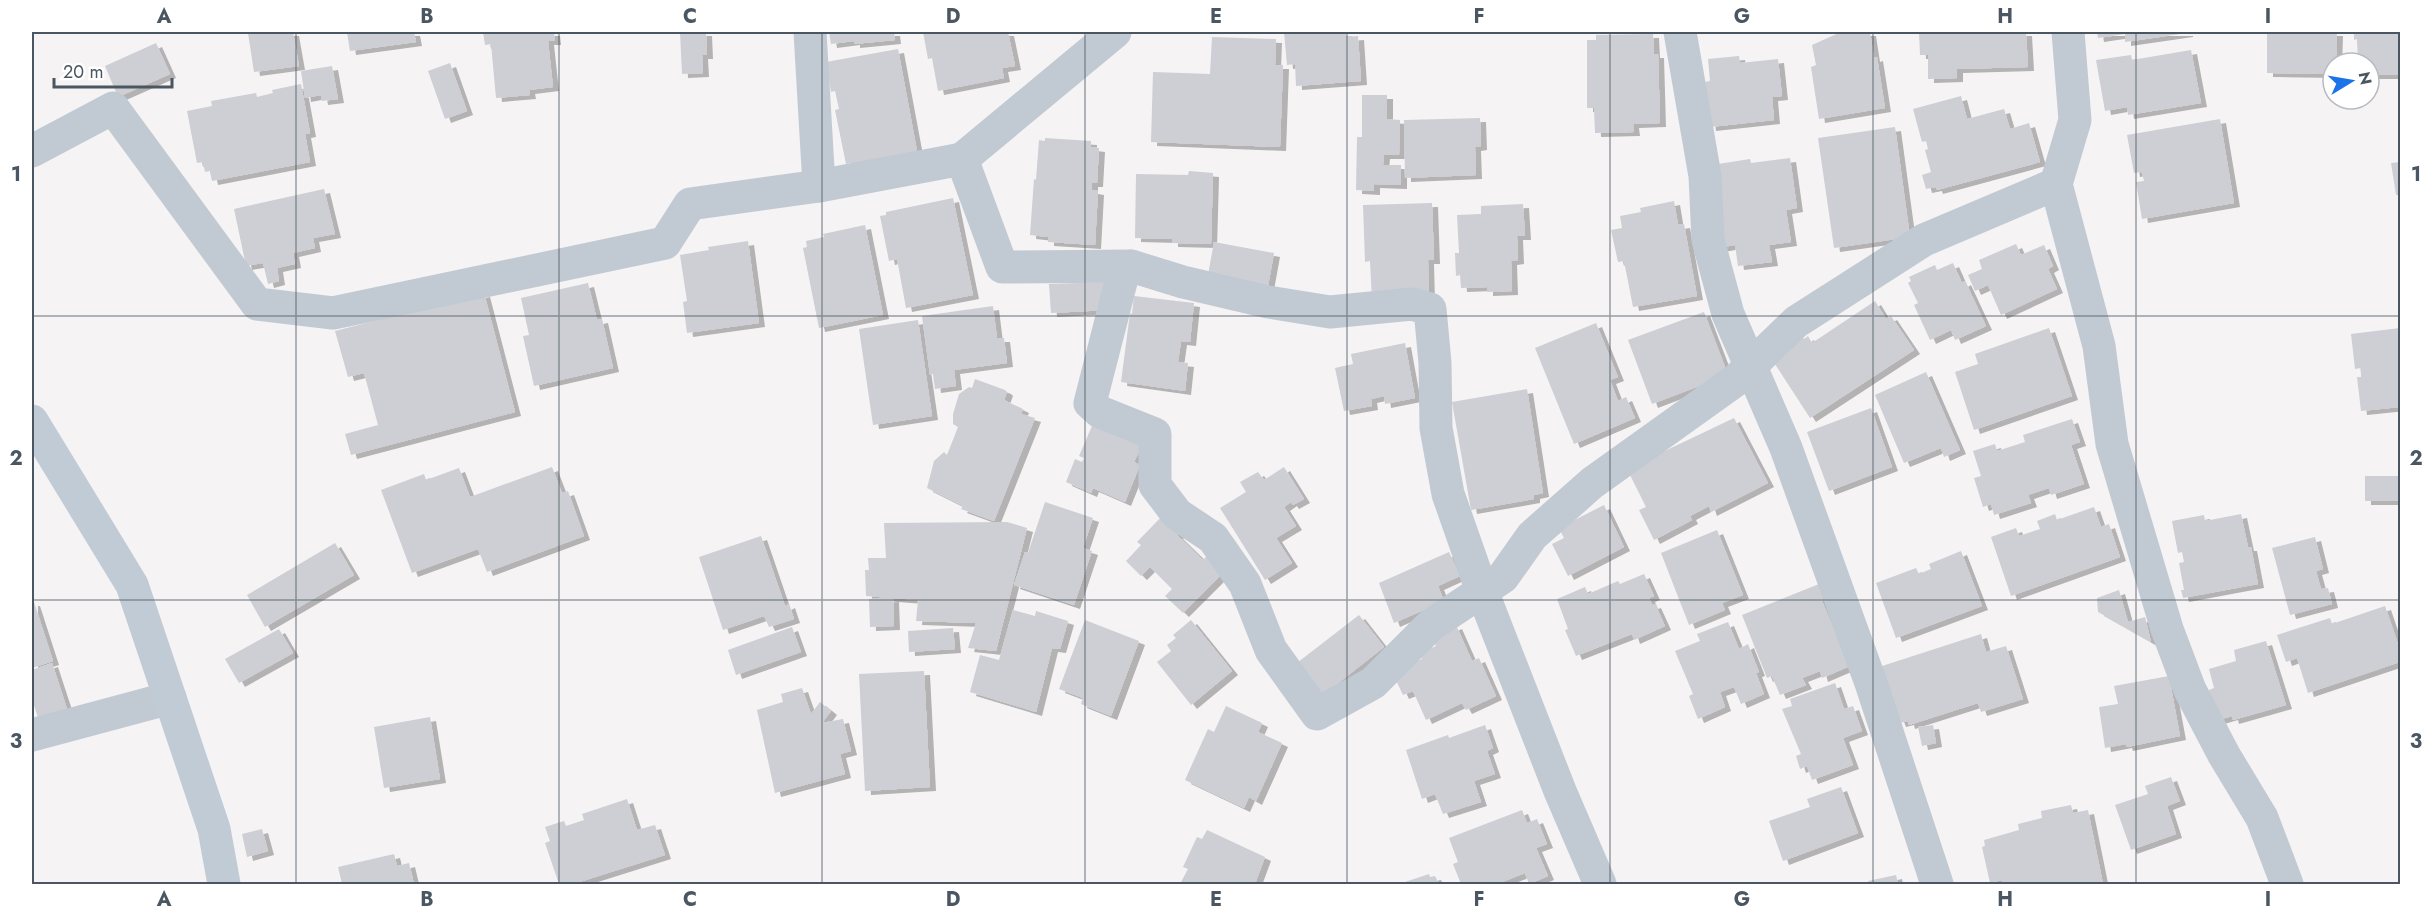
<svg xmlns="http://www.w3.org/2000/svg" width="2432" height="916" viewBox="0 0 2432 916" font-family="Jost,sans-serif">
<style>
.building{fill:#cdcfd5;filter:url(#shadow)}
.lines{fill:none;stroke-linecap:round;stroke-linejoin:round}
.street{stroke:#c1cad2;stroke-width:33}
.secondary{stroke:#c1cbd6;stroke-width:33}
.grid{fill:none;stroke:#4a5661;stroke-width:1.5;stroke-opacity:0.55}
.neatline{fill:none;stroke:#4a5661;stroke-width:2}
.grid-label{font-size:20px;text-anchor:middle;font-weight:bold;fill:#4a5661}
</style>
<defs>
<filter id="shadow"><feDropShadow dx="6" dy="4" stdDeviation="0" flood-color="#0004"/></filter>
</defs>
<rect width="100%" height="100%" fill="#f5f3f3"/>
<g class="building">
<polygon points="258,32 293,32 299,66 254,72 248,33"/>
<polygon points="347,32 414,32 416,42 350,51"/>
<polygon points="483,32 554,32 555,41 548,41 553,87 529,90 530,95 496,98 491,44 485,45"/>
<polygon points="680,32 706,32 707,55 702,55 703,73 682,74"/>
<polygon points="829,32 894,32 895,40 854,44 854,41 831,44"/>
<polygon points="923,32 1008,32 1015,66 1002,68 1004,78 938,91 932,58 928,59"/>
<polygon points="1284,32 1346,32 1346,37 1358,36 1361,81 1296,86 1295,64 1287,65"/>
<polygon points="1841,32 1870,32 1874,58 1877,57 1885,108 1819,119 1811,67 1816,65 1812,45"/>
<polygon points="1919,32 2026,32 2028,67 1957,69 1957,78 1928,79 1928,55 1920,55"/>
<polygon points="2097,32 2187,32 2187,33 2125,42 2125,34 2098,38"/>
<polygon points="2267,32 2337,32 2336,63 2333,63 2333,74 2267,73"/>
<polygon points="2354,32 2400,32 2400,75 2369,75 2369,63 2358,63 2357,39 2354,40"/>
<polygon points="1653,34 1654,54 1658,54 1660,123 1633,124 1634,132 1595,133 1594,108 1587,108 1587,40 1596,40 1596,35"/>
<polygon points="1212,37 1276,39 1275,65 1283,65 1280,147 1151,142 1153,72 1210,74"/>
<polygon points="156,43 170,74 118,97 105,66"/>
<polygon points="898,49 917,151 846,164 835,110 839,109 835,91 831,92 826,62"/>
<polygon points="2191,50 2201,103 2128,115 2127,107 2105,111 2096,60 2131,55 2132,60"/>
<polygon points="1739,56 1740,63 1778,59 1782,96 1772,97 1774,120 1710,127 1705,82 1710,81 1708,59"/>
<polygon points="450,63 467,111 445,119 428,71"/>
<polygon points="332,66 338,99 322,101 321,95 305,98 301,71"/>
<polygon points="301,84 310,133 305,134 310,162 212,181 210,171 205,172 203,162 197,163 187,111 212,106 211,101 256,93 257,97 273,93 272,90"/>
<polygon points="1362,95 1387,95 1387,119 1400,120 1399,155 1384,155 1383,165 1401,165 1401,185 1374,184 1374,191 1356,190 1357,137 1362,137"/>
<polygon points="1961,96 1967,119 2004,109 2010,129 2029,123 2040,162 1937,190 1936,187 1926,189 1922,175 1931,172 1925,150 1928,149 1926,141 1922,142 1913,109"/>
<polygon points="1480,118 1481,146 1475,147 1476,175 1405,178 1404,120"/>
<polygon points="2220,119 2234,203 2142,219 2136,182 2144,181 2142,172 2134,173 2127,135"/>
<polygon points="1895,127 1910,237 1834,248 1818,138"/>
<polygon points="1045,138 1091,141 1091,147 1099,148 1097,183 1092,183 1092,190 1098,191 1095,245 1048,242 1048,237 1030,235 1034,179 1036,180 1039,140 1045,141"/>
<polygon points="1790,158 1797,208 1786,210 1791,242 1769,245 1772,262 1738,266 1735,245 1718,248 1712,165 1750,159 1751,163"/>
<polygon points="2400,162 2400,195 2396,195 2391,163"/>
<polygon points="1189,171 1213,173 1211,244 1172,243 1172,239 1135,238 1136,174 1188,175"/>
<polygon points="324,189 335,234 313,238 315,248 293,253 295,264 277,268 279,281 268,284 263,263 246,266 234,209"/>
<polygon points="953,198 973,295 906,308 897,259 889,261 880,216 886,215 886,212"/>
<polygon points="1674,201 1678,225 1684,224 1697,296 1633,307 1624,261 1618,262 1611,230 1622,228 1620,216 1641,212 1640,208"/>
<polygon points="1432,203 1434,260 1428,260 1429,299 1372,301 1370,261 1365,262 1363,205"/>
<polygon points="1523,204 1525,236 1517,236 1518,260 1511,261 1512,291 1487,292 1487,287 1461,288 1460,275 1456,276 1455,253 1459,253 1457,215 1481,214 1481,206"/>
<polygon points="865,225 883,315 819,328 803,248 807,247 806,241 824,237 823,234"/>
<polygon points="748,241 759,323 687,333 683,302 687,301 680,255 709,250 708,247"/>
<polygon points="1214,242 1274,253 1268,286 1208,275"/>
<polygon points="2016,244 2021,255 2044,245 2053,266 2048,269 2057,289 2001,315 1988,285 1975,291 1968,275 1982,269 1979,260"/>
<polygon points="1953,263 1962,283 1965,281 1986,326 1955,340 1951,330 1930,340 1914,305 1918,303 1908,283 1911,281 1909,277 1935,265 1937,270"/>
<polygon points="1108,282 1108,310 1051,313 1049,284"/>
<polygon points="588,283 597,320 602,319 613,368 534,386 523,336 529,335 521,298"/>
<polygon points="484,293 515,412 351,455 345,434 378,425 364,373 348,377 335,331"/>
<polygon points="1134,296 1194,303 1190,342 1181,341 1178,362 1188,363 1185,391 1121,382 1130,313 1132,314"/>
<polygon points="1875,301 1886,319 1891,316 1914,350 1810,418 1773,361 1801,335 1804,339 1808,336 1812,343"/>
<polygon points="993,306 997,338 1004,338 1007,363 954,370 956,386 935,389 933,374 930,375 922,316"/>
<polygon points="1704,312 1728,375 1652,404 1628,340"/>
<polygon points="918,320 932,416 873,425 859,329"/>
<polygon points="1596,323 1618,377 1610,380 1618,401 1626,397 1635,418 1574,444 1535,348"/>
<polygon points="2049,328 2072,396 1974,430 1955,372 1978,364 1975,354"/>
<polygon points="2400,328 2400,407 2361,411 2357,377 2361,377 2361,368 2355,369 2351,334"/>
<polygon points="1405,343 1415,398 1385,404 1384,396 1371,399 1372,406 1344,411 1335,368 1353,364 1351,354"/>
<polygon points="1926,372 1960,450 1944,457 1941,448 1904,463 1875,395"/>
<polygon points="975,379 1005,390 1007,392 1004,400 1023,409 1021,414 1035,418 994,521 961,509 963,506 927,488 934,461 944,452 947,455 958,427 953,424 953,414 959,394 969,387 972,388"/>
<polygon points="1527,389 1543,493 1534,495 1534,499 1471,510 1452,402"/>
<polygon points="1871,408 1892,467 1829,491 1807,432"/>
<polygon points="1734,418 1768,483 1711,512 1709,506 1690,516 1692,520 1654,540 1639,510 1646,507 1627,469"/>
<polygon points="1095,419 1144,441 1134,462 1140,465 1125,502 1093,488 1091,493 1066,482 1075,459 1082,462 1084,458 1079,456"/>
<polygon points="2072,419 2080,442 2071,445 2084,484 2051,495 2049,488 2028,495 2031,503 1994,515 1991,504 1983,507 1974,478 1981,476 1973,451 1995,444 1997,451 2025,442 2023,435"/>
<polygon points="552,467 562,493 568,491 584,536 487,572 478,549 412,573 381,490 424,474 426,480 459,468 470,497"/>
<polygon points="1284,467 1304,499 1293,505 1291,502 1284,507 1296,526 1276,538 1292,563 1265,580 1220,508 1246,492 1240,482 1258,472 1264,480"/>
<rect x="2365" y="476" width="33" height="25"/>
<polygon points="1045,502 1093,518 1083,548 1092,551 1074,605 1014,585 1025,552 1028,553"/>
<polygon points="1604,505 1624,547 1568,576 1552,544 1564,538 1559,528"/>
<polygon points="2094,507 2101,527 2109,524 2120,557 2011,596 1991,537 2016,528 2019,536 2040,529 2037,521 2055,514 2057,520"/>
<polygon points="1166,512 1183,529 1177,535 1203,560 1210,553 1227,569 1183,613 1165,596 1172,589 1150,567 1141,576 1126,561 1141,545 1137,542"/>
<polygon points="2241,514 2248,547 2251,547 2258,584 2183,598 2181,590 2184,590 2179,563 2184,562 2182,552 2178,553 2172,521 2204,515 2205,521"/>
<polygon points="1007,522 1027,528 996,651 968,648 976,623 916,621 918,600 866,596 865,570 869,570 868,558 886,558 884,523"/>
<polygon points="1717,530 1743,595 1722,603 1725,610 1689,625 1661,553"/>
<polygon points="761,536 785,606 789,604 794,619 769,627 764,616 723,630 699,557"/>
<polygon points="2315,537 2323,569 2316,571 2321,589 2328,588 2332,604 2290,615 2272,548"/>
<polygon points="335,543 354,575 265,627 247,595"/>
<polygon points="1961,551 1982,606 1896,638 1876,583 1916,568 1919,574 1931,569 1929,564"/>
<polygon points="1449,552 1460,576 1438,586 1444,601 1394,623 1379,583"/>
<polygon points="1644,574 1654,596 1649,598 1652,605 1655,604 1665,626 1634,640 1632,634 1576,656 1565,630 1568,629 1557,599 1585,587 1588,594 1618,581 1620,584"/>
<polygon points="1819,584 1825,599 1822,601 1833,627 1841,624 1850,666 1822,678 1820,671 1802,678 1806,685 1780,695 1772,676 1767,678 1742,615"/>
<polygon points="2119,590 2128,622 2145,617 2151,642 2098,612 2097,598"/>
<polygon points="893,598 894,626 870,627 869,599"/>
<polygon points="32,602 34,602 53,661 32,668"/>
<polygon points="2385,606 2400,650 2400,662 2308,693 2297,658 2286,662 2277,635 2330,618 2332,624"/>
<polygon points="1013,610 1035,616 1036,611 1068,621 1060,649 1052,648 1036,712 970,692 980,655 999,660"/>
<polygon points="1359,615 1384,647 1318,699 1293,666"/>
<polygon points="1085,620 1139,641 1111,716 1081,704 1083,698 1059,689"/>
<polygon points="1191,620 1232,671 1191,705 1157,662 1171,651 1167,645 1176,638 1173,635"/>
<polygon points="1728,622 1739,649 1748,644 1759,672 1756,673 1764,694 1741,704 1734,687 1720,692 1725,707 1698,719 1689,696 1693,694 1675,651 1700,641 1697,634"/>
<polygon points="1456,625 1472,661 1479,658 1496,696 1466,710 1462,703 1426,720 1413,691 1403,695 1392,672 1422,659 1420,653 1436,646 1431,636"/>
<polygon points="792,627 801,652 736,675 728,650"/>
<polygon points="953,628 955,649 909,652 908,631"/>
<polygon points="279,629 293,653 239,683 225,659"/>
<polygon points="1981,634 1986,652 2006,646 2023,699 1981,712 1978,703 1909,725 1908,721 1900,723 1879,667"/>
<polygon points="2266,641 2286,705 2233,720 2232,716 2215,721 2206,691 2214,688 2209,669 2236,661 2234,650"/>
<polygon points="52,663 69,715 40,724 32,699 32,670"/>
<polygon points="924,671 930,787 865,791 859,674"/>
<polygon points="2169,676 2180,736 2127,747 2126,744 2105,748 2099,707 2118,704 2114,686"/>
<polygon points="1835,683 1844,709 1853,706 1862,731 1843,738 1853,765 1812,780 1807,766 1800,769 1796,756 1801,754 1782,709 1792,706 1790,699"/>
<polygon points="802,688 811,714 820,702 831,711 822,723 843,719 851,751 840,754 845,774 775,793 757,710 783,702 781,694"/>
<polygon points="1226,706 1262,723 1258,732 1282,743 1256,801 1249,797 1244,808 1185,780 1208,729 1214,732"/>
<polygon points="430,717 440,779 384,788 374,727"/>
<polygon points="1485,725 1493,748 1487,751 1495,774 1474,781 1481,802 1443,814 1435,794 1422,799 1406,750 1448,735 1449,738"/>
<polygon points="1933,725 1936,743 1922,746 1918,727"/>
<polygon points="2171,777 2180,801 2167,806 2176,834 2131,850 2115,805 2148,794 2145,786"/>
<polygon points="1841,787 1858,833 1783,861 1769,821 1810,807 1807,799"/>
<polygon points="627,799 637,830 655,825 665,855 573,884 559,884 545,843 550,841 545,827 564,821 566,826 584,820 582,814"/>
<polygon points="2071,805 2073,813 2088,810 2103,884 2003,884 2002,880 1990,883 1982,847 1985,846 1984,840 2019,830 2018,824 2042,818 2041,811"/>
<polygon points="1522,810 1527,823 1537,819 1547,844 1536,848 1548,876 1529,884 1525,873 1497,884 1461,884 1453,864 1458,862 1449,838"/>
<polygon points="262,829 268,851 247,857 242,834"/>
<polygon points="1207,830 1265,857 1255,884 1180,884 1188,869 1183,867 1197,837 1202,839"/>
<polygon points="394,854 397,866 409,863 414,884 342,884 338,867"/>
<polygon points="1429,874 1430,877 1435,876 1439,884 1405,884 1405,882"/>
<polygon points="1896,875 1898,884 1869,884 1868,881"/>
</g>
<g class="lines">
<g class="street">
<polyline points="810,32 819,186"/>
<polyline points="1680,32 1705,176 1708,240 1728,314 1786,448 1872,686 1937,884"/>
<polyline points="2068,32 2075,120 2056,184 2099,346 2112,444 2167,629 2190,690 2224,755 2262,818 2287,884"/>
<polyline points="32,151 113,108 257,304 333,313 665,243 690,204 819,186 962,159 1002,267 1131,266 1183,282 1268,302 1330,312 1412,304 1430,309 1435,363 1436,428 1448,494 1482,591 1560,791 1600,884"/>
<polyline points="962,159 1115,32"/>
<polyline points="1131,266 1122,278 1090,403 1100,412 1155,434 1155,485 1177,514 1213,538 1245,584 1271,650 1317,714 1373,683 1431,625 1503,577 1532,536 1592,483 1736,380 1796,322 1924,240 2056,184"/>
<polyline points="32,735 170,698"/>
</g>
<polyline class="secondary" points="32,421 132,585 214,829 224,884"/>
</g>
<path class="grid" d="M296 32V884M559 32V884M822 32V884M1085 32V884M1347 32V884M1610 32V884M1873 32V884M2136 32V884M32 316H2400M32 600H2400"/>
<rect width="2432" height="916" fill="none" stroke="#ffffff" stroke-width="66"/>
<g transform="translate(2351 81) rotate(79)"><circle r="28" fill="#ffffff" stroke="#b7bbc0" stroke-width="1.5"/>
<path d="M0-4.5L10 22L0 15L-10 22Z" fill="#1a73e8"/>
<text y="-9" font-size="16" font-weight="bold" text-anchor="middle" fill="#4a5661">N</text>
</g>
<path d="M54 78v9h118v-9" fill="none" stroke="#4a5661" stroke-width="3"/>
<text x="63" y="78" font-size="18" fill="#4a5661" stroke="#ffffff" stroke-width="4.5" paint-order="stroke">20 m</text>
<rect x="33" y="33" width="2366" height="850" class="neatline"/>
<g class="grid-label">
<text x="164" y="23">A</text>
<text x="427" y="23">B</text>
<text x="690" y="23">C</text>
<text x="953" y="23">D</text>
<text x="1216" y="23">E</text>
<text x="1479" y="23">F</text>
<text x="1742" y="23">G</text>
<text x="2005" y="23">H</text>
<text x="2268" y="23">I</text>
<text x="16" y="181">1</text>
<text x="2416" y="181">1</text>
<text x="16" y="465">2</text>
<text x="2416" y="465">2</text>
<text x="16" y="748">3</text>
<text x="2416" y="748">3</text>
<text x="164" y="906">A</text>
<text x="427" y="906">B</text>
<text x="690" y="906">C</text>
<text x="953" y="906">D</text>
<text x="1216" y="906">E</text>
<text x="1479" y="906">F</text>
<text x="1742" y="906">G</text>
<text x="2005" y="906">H</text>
<text x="2268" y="906">I</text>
</g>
</svg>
